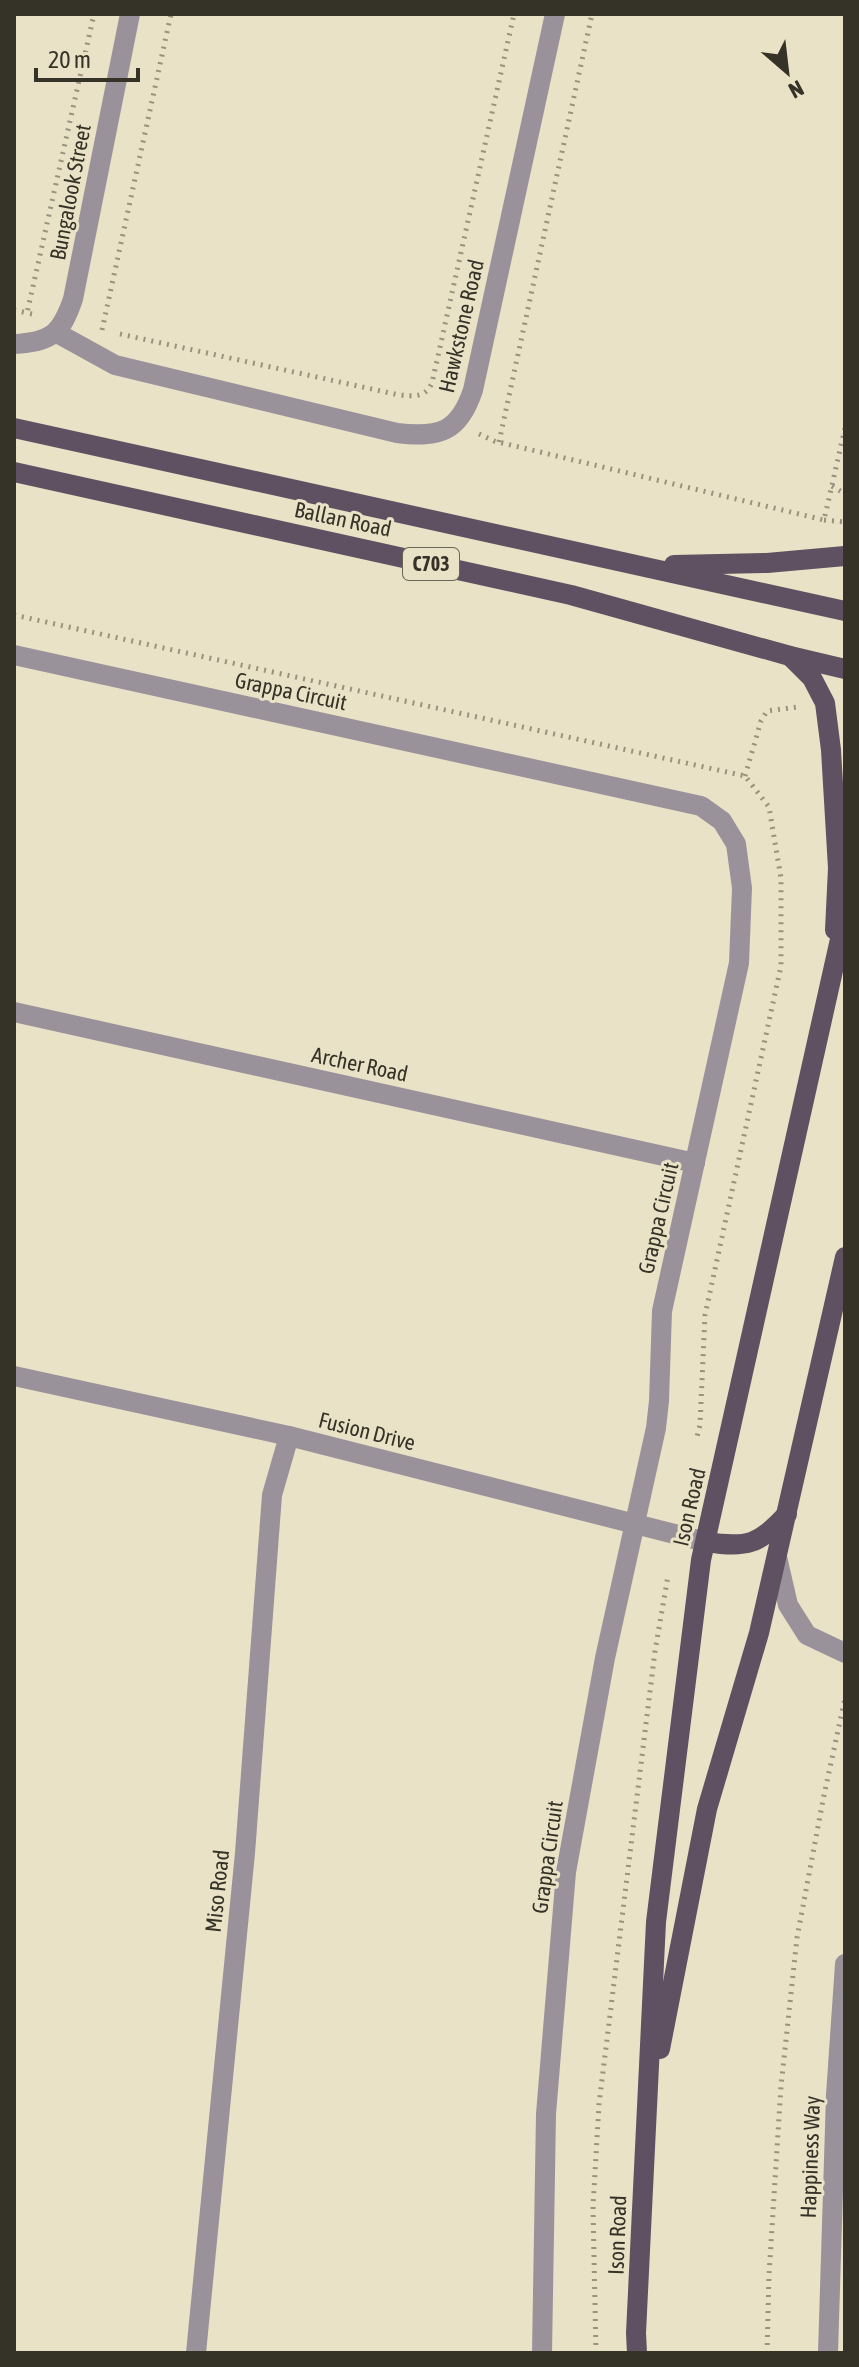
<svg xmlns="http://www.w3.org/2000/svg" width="859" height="2367" viewBox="0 0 859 2367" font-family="'Asap Condensed',sans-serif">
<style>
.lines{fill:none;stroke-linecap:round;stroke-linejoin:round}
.path{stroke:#98927e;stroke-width:5;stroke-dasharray:2 6;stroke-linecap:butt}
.minor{stroke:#9a929b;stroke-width:20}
.major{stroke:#5f5161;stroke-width:20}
.labels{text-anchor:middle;stroke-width:6;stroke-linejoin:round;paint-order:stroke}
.shield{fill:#e9e2c6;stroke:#6b6757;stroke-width:2}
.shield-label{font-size:20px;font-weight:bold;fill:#353227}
.street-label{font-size:22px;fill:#353227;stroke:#e9e2c6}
</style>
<rect width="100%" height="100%" fill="#e9e2c6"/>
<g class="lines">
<g class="path">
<polyline points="14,310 27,313"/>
<polyline points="32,314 27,313 94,14"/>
<polyline points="102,330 171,14"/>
<path d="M120 334 399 395C414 396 425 398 432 383L514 14"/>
<polyline points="479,434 494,441 824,520 845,428"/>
<polyline points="499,442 592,14"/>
<polyline points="832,486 845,494"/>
<polyline points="824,520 845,522"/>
<polyline points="14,615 745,776 769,807 781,878 781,966 705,1315 700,1425 697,1437"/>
<polyline points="745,776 761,721 767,711 797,707"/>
<polyline points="596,2353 593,2207 599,2104 655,1651 668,1576"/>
<polyline points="767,2353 769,2275 781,2086 797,1938 823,1800 845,1698"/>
</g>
<g class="minor">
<path d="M57 333 115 365 397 433C440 438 459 432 473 390L555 14"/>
<path d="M14 344C51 342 61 334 73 299L130 14"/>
<polyline points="14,655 701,806 722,821 736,844 742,888 739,963 662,1311 659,1401 656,1428 605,1658 566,1872 546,2114 542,2353"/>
<polyline points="14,1012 695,1163"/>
<polyline points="14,1376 289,1436 706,1542"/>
<polyline points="777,1557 788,1605 807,1635 845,1653"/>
<polyline points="196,2353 245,1853 272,1495 289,1436"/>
<polyline points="828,2353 836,2095 845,1964"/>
</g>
<g class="major">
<polyline points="14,428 845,611"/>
<polyline points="14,472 571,595 790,656 845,669"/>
<polyline points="674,565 767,563 845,556"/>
<polyline points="790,656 812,678 825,703 831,750 838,868 835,930"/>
<path d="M706 1542C747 1548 759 1545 787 1514"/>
<polyline points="660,2049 707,1809 759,1633 845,1257"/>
<polyline points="637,2353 636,2333 656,1922 701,1560 845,917"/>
</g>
</g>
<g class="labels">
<rect class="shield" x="403" y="548" width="56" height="32" rx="6"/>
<g class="shield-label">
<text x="431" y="571">C703</text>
</g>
<g class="street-label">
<text transform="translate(70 192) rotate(-79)" y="8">Bungalook Street</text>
<text transform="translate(461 326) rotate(-77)" y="8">Hawkstone Road</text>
<text transform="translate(343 519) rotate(12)" y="8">Ballan Road</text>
<text transform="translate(291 691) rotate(12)" y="8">Grappa Circuit</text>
<text transform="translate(360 1064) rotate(12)" y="8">Archer Road</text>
<text transform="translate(658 1218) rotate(-77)" y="8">Grappa Circuit</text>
<text transform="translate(367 1431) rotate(14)" y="8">Fusion Drive</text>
<text transform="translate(689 1507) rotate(-77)" y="8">Ison Road</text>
<text transform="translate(547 1857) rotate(-82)" y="8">Grappa Circuit</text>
<text transform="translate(217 1891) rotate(-84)" y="8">Miso Road</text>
<text transform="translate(810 2157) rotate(-88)" y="8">Happiness Way</text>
<text transform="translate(617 2235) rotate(-88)" y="8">Ison Road</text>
</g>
</g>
<rect width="859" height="2367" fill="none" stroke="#353227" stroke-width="32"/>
<g transform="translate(787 72) rotate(152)" stroke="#e9e2c6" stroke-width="6" paint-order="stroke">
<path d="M0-6L14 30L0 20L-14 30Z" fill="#353227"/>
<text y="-12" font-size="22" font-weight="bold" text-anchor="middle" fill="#353227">N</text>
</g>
<path d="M36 68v12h102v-12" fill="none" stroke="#353227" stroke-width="4"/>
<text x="48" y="68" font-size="24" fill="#353227" stroke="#e9e2c6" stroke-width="6" paint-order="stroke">20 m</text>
</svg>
